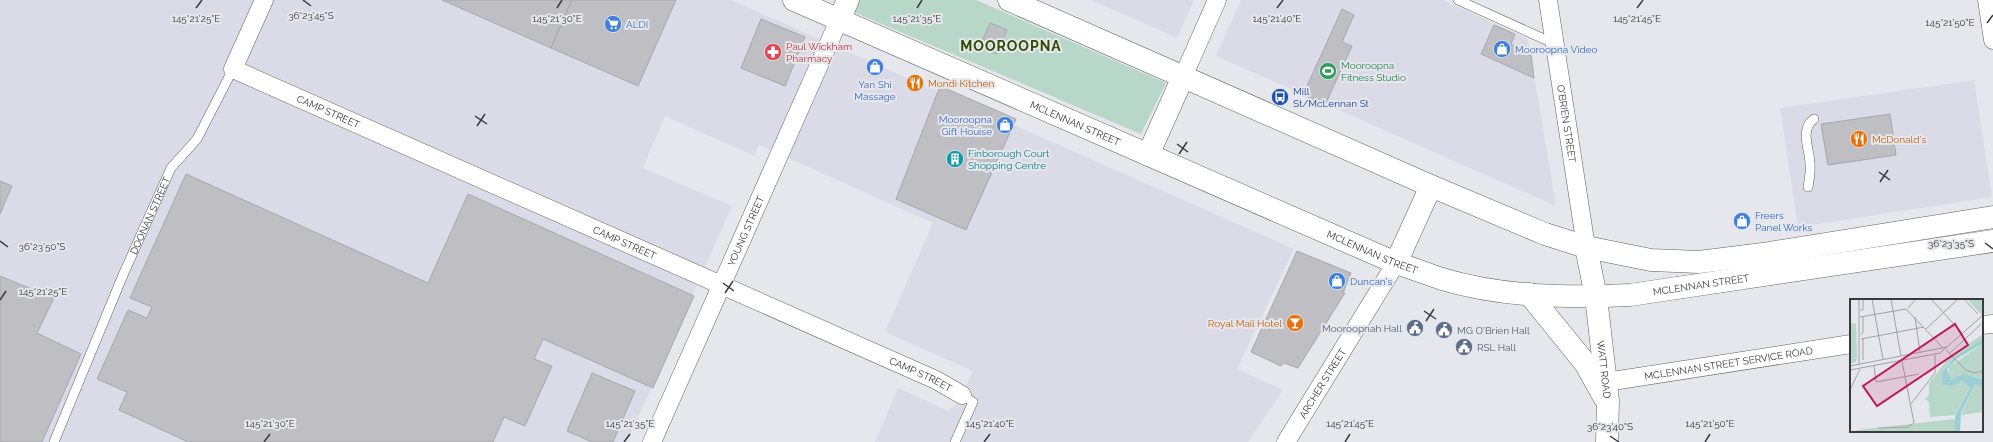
<svg xmlns="http://www.w3.org/2000/svg" width="1993" height="442" viewBox="0 0 1993 442" font-family="Raleway,sans-serif">
<style>
.built{fill:#dadbe7}
.green{fill:#b7d7c8}
.building{fill:#bebec3;stroke:#a7a8ad}
.lines{fill:none;stroke-linecap:round;stroke-linejoin:round}
.service-casing{stroke:#616166;stroke-width:10}
.minor-casing{stroke:#616166;stroke-width:19}
.tertiary-casing{stroke:#616166;stroke-width:23}
.trunk-casing{stroke:#616166;stroke-width:23}
.service{stroke:#fff;stroke-width:9}
.minor{stroke:#fff;stroke-width:18}
.tertiary{stroke:#fff;stroke-width:22}
.trunk{stroke:#fff;stroke-width:22}
.ticks{fill:none;stroke:#3a3a3c;stroke-width:1.5}
.labels{text-anchor:middle;stroke-width:4;stroke-linejoin:round;paint-order:stroke}
.shop-label{font-size:10px;fill:#366cbe;stroke:#e6e7ec;text-anchor:start}
.health-label{font-size:10px;fill:#be3a42;stroke:#e6e7ec;text-anchor:start}
.leisure-label{font-size:10px;fill:#27864d;stroke:#e6e7ec;text-anchor:start}
.food-label{font-size:10px;fill:#c56008;stroke:#e6e7ec;text-anchor:start}
.transit-label{font-size:10px;fill:#164399;stroke:#e6e7ec;text-anchor:start}
.street-label{font-size:10px;fill:#3a3a3c;stroke:#e6e7ec}
.culture-label{font-size:10px;fill:#0d838f;stroke:#e6e7ec;text-anchor:start}
.service-label{font-size:10px;fill:#4e5e75;stroke:#e6e7ec;text-anchor:start}
.district-label{font-size:14px;font-weight:bold;letter-spacing:1px;fill:#314a00;stroke:#e6e7ec}
.inset-road{fill:none;stroke:#a1a2a6;stroke-width:1}
.view{fill:#c2185b;fill-opacity:0.15;stroke:#c2185b;stroke-width:2}
.inset-edge{fill:none;stroke:#3a3a3c;stroke-width:2}
.ticks-label{font-size:10px;text-anchor:middle;fill:#3a3a3c;stroke:#e6e7ec;stroke-width:4;stroke-linejoin:round;paint-order:stroke}
</style>
<rect width="100%" height="100%" fill="#e6e7ec"/>
<g class="built">
<polygon points="0,0 731,0 1294,249 1237,369 1283,390 1248,442 875,442 898,388 948,411 958,403 973,371 885,332 933,223 759,145 754,156 665,116 643,168 732,206 627,442 0,442"/>
<polygon points="1091,0 1194,0 1177,38"/>
<polygon points="1241,0 1443,0 1528,39 1556,206 1216,56"/>
<polygon points="1974,80 1992,197 1798,227 1780,108"/>
</g>
<polygon class="green" points="857,0 976,0 1166,83 1141,134 851,11"/>
<g class="building">
<polygon points="442,0 572,0 551,48"/>
<polygon points="572,0 676,0 638,86 551,48"/>
<polygon points="1342,9 1354,15 1342,42 1352,46 1325,105 1303,95"/>
<polygon points="761,19 805,37 785,86 741,68"/>
<polygon points="990,23 1007,30 997,54 980,46"/>
<polygon points="1494,25 1515,34 1511,44 1531,53 1534,78 1481,54"/>
<polygon points="940,86 1016,119 966,230 896,199"/>
<polygon points="1890,114 1896,155 1828,165 1821,124"/>
<polygon points="186,174 428,283 468,194 694,296 653,388 543,339 534,359 552,366 525,426 504,417 493,442 188,442 119,410 127,392 97,379 128,310 147,318 152,307 130,298"/>
<polygon points="0,181 12,186 0,214"/>
<polygon points="1297,251 1351,273 1343,293 1345,293 1298,368 1284,363 1281,366 1251,352"/>
<polygon points="0,276 54,298 37,333 81,354 42,442 0,442"/>
<polygon points="592,373 635,391 613,442 592,442 567,431"/>
</g>
<g class="lines">
<defs>
<g id="service">
<polyline points="1458,0 1555,44"/>
<path d="M1808 187C1809 180 1811 172 1810 164 1810 150 1799 129 1814 119"/>
<path id="s1" d="M54 442 123 275 171 168 197 139 233 69"/>
<polyline points="955,442 973,402 962,395"/>
</g>
<g id="minor">
<path id="s2" d="M264 0 233 69 936 380 962 395"/>
<path id="s3" d="M1548 0 1586 247"/>
<polyline points="1987,0 1993,40"/>
<polyline points="1183,77 1217,0"/>
<polyline points="1982,325 1993,324"/>
<path id="s4" d="M1606 382 1851 344"/>
<path id="s5" d="M652 442 839 20"/>
<path id="s6" d="M1286 442 1396 263"/>
</g>
<g id="tertiary">
<polyline points="1529,294 1585,363 1604,397"/>
<path id="s7" d="M1596 297 1608 401 1607 442"/>
</g>
<g id="trunk">
<path id="s8" d="M794 0 1396 263C1412 268 1427 274 1442 279 1502 297 1568 298 1630 295L1993 241"/>
<polyline points="1009,0 1431,186 1545,234 1586,247 1651,260 1699,262 1763,254 1993,217"/>
<polyline points="839,20 848,0"/>
<polyline points="1148,155 1183,77"/>
<polyline points="1586,247 1596,297"/>
<polyline points="1396,263 1431,186"/>
</g>
</defs>
<use href="#service" class="service-casing"/>
<use href="#minor" class="minor-casing"/>
<use href="#tertiary" class="tertiary-casing"/>
<use href="#trunk" class="trunk-casing"/>
<use href="#service" class="service"/>
<use href="#minor" class="minor"/>
<use href="#tertiary" class="tertiary"/>
<use href="#trunk" class="trunk"/>
</g>
<path class="ticks" d="M303 0 311 6M196 8 202 0M557 8 562 0M917 8 922 0M1277 8 1283 0M1637 8 1643 0M1987 23 1993 15M475 116 487 124M477 126 485 114M1177 144 1188 152M1179 154 1187 142M1879 172 1890 180M1880 182 1888 170M0 241 8 247M1985 243 1993 249M723 283 734 291M725 293 733 281M0 300 6 291M1424 311 1436 319M1426 321 1434 309M1610 436 1619 442M264 442 270 434M624 442 630 434M984 442 990 434M1345 442 1350 434M1705 442 1710 434"/>
<defs>
<symbol id="supermarket-disc" viewBox="-11 -11 22 22"><circle r="9.5" fill="#3f7fe0" stroke="#e6e7ec"/><path d="M-6-5.5h2.5l.6 2H6L4.5 2H-2.5L-4.4-4H-6ZM-1.5 3.2a1.3 1.3 0 1 0 .1 0ZM3 3.2a1.3 1.3 0 1 0 .1 0Z" fill="#fff"/></symbol>
<symbol id="shop-disc" viewBox="-11 -11 22 22"><circle r="9.5" fill="#3f7fe0" stroke="#e6e7ec"/><path d="M-5-2.5h2.3a2.7 3.5 0 0 1 5.4 0H5L5.5 6h-11ZM-1.5-2.5h3a1.5 2.3 0 0 0-3 0Z" fill="#fff"/></symbol>
<symbol id="pharmacy-disc" viewBox="-11 -11 22 22"><circle r="9.5" fill="#e0444e" stroke="#e6e7ec"/><path d="M-2-6h4v4h4v4h-4v4h-4v-4h-4v-4h4Z" fill="#fff"/></symbol>
<symbol id="stadium-disc" viewBox="-11 -11 22 22"><circle r="9.5" fill="#2e9e5b" stroke="#e6e7ec"/><path d="M0-5a6.5 5 0 1 0 0 10a6.5 5 0 1 0 0-10ZM-3.5-1.8h7v3.6h-7Z" fill="#fff"/></symbol>
<symbol id="restaurant-disc" viewBox="-11 -11 22 22"><circle r="9.5" fill="#e8710a" stroke="#e6e7ec"/><path d="M-5-6h1v4h1v-4h1v4h1v-4h1v5L-1.5 .5V6h-2V.5L-5-1ZM5-6V6H3V1.5H1.5Q1.5-4 5-6Z" fill="#fff"/></symbol>
<symbol id="bus-disc" viewBox="-11 -11 22 22"><circle r="9.5" fill="#1a4fb4" stroke="#e6e7ec"/><path d="M-5-6H5V4H4V6H2V4H-2V6H-4V4H-5ZM-3.5-4V0h7V-4ZM-3.5 1.2v1.5H-2V1.2ZM2 1.2v1.5H3.5V1.2Z" fill="#fff"/></symbol>
<symbol id="building-disc" viewBox="-11 -11 22 22"><circle r="9.5" fill="#0f9aa8" stroke="#e6e7ec"/><path d="M-4-6H4V6H1V3H-1V6H-4ZM-2.5-4.3h1.7v1.8h-1.7ZM.8-4.3h1.7v1.8H.8ZM-2.5-1h1.7V.8h-1.7ZM.8-1h1.7V.8H.8Z" fill="#fff"/></symbol>
<symbol id="bar-disc" viewBox="-11 -11 22 22"><circle r="9.5" fill="#e8710a" stroke="#e6e7ec"/><path d="M-6-5H6L.8 .8V4.5H3.5V6h-7V4.5H-.8V.8Z" fill="#fff"/></symbol>
<symbol id="civic-disc" viewBox="-11 -11 22 22"><circle r="9.5" fill="#5c6f8a" stroke="#e6e7ec"/><path d="M-.6-6.5H3V-4.5H.6V-3L4-1V1h2V6H-6V1h2V-1L-.6-3ZM-1.2 2.5V6h2.4V2.5Z" fill="#fff"/></symbol>
</defs>
<g fill-rule="evenodd">
<use href="#supermarket-disc" x="603" y="14" width="20" height="20"/>
<use href="#shop-disc" x="1492" y="39" width="20" height="20"/>
<use href="#pharmacy-disc" x="763" y="42" width="20" height="20"/>
<use href="#shop-disc" x="865" y="57" width="20" height="20"/>
<use href="#stadium-disc" x="1318" y="61" width="20" height="20"/>
<use href="#restaurant-disc" x="905" y="73" width="20" height="20"/>
<use href="#bus-disc" x="1270" y="87" width="20" height="20"/>
<use href="#shop-disc" x="995" y="115" width="20" height="20"/>
<use href="#restaurant-disc" x="1849" y="129" width="20" height="20"/>
<use href="#building-disc" x="945" y="149" width="20" height="20"/>
<use href="#shop-disc" x="1732" y="211" width="20" height="20"/>
<use href="#shop-disc" x="1327" y="271" width="20" height="20"/>
<use href="#bar-disc" x="1285" y="313" width="20" height="20"/>
<use href="#civic-disc" x="1405" y="318" width="20" height="20"/>
<use href="#civic-disc" x="1434" y="320" width="20" height="20"/>
<use href="#civic-disc" x="1454" y="337" width="20" height="20"/>
</g>
<g class="labels">
<g class="shop-label">
<text x="626" y="28">ALDI</text>
<text x="1515" y="53">Mooroopna Video</text>
<text x="875" y="88" text-anchor="middle">Yan Shi<tspan x="875" dy="12">Massage</tspan></text>
<text x="992" y="123" text-anchor="end">Mooroopna<tspan x="992" dy="12">Gift Houise</tspan></text>
<text x="1755" y="219">Freers<tspan x="1755" dy="12">Panel Works</tspan></text>
<text x="1350" y="285">Duncan's</text>
</g>
<g class="health-label">
<text x="786" y="50">Paul Wickham<tspan x="786" dy="12">Pharmacy</tspan></text>
</g>
<g class="leisure-label">
<text x="1341" y="69">Mooroopna<tspan x="1341" dy="12">Fitness Studio</tspan></text>
</g>
<g class="food-label">
<text x="928" y="87">Mondi Kitchen</text>
<text x="1872" y="143">McDonald's</text>
<text x="1282" y="327" text-anchor="end">Royal Mail Hotel</text>
</g>
<g class="transit-label">
<text x="1293" y="95">Mill<tspan x="1293" dy="12">St/McLennan St</tspan></text>
</g>
<g class="street-label">
<text dy="4" stroke="none"><textPath href="#s2" startOffset="180">CAMP STREET</textPath></text>
<text dy="4" stroke="none"><textPath href="#s8" startOffset="307">MCLENNAN STREET</textPath></text>
<text dy="4" stroke="none"><textPath href="#s3" startOffset="125">O'BRIEN STREET</textPath></text>
<text dy="4" stroke="none"><textPath href="#s1" startOffset="246">DOONAN STREET</textPath></text>
<text dy="4" stroke="none"><textPath href="#s5" startOffset="231">YOUNG STREET</textPath></text>
<text dy="4" stroke="none"><textPath href="#s2" startOffset="504">CAMP STREET</textPath></text>
<text dy="4" stroke="none"><textPath href="#s8" startOffset="631">MCLENNAN STREET</textPath></text>
<text dy="4" stroke="none"><textPath href="#s8" startOffset="967">MCLENNAN STREET</textPath></text>
<text dy="4" stroke="none"><textPath href="#s4" startOffset="124">MCLENNAN STREET SERVICE ROAD</textPath></text>
<text dy="4" stroke="none"><textPath href="#s7" startOffset="73">WATT ROAD</textPath></text>
<text dy="4" stroke="none"><textPath href="#s2" startOffset="828">CAMP STREET</textPath></text>
<text dy="4" stroke="none"><textPath href="#s6" startOffset="69">ARCHER STREET</textPath></text>
</g>
<g class="culture-label">
<text x="968" y="157">Finborough Court<tspan x="968" dy="12">Shopping Centre</tspan></text>
</g>
<g class="service-label">
<text x="1402" y="332" text-anchor="end">Mooroopnah Hall</text>
<text x="1457" y="334">MG O'Brien Hall</text>
<text x="1477" y="351">RSL Hall</text>
</g>
<g class="district-label">
<text x="1011" y="51">MOOROOPNA</text>
</g>
</g>
<g transform="translate(1850 299)">
<rect width="133" height="133" fill="#e6e7ec"/>
<path d="M117 0H133V14L131 15ZM0 24H6L7 57 6 63 0 65ZM133 35V40L98 65 93 86 98 87 112 81 120 87 105 116 80 118 79 103 75 100 79 96V84L100 58ZM133 44V81L110 75 105 80H99V68ZM128 84 133 88V113L111 116 125 85ZM105 120V133H4L7 131Z" fill="#b7d7c8"/>
<path d="M133 40V44L108 59 97 70 101 81 112 75 133 81V88L125 85 111 114 110 133H105V117L120 88 112 81 102 87 93 86 92 74 104 59Z" fill="#9acfd5"/>
<path class="inset-road" d="M22 0 33 60M41 0 51 57M81 0 112 34M114 0 128 15M58 9 66 0M56 10 93 49M10 11H13V0M10 18 56 10M65 18 70 53M76 30 108 0M11 36 13 33V17M13 39V61M11 40 74 28M96 51 116 71 124 74 133 72M99 55 131 25M9 65V0M0 67 97 48M24 67 26 83 69 75M0 71 90 54 132 17M0 91 10 70M60 106 85 74V56M28 129 58 128 64 124 52 62"/>
<path class="view" d="M105 25 118 46 27 107 13 87Z"/>
<rect width="133" height="133" class="inset-edge"/>
</g>
<g class="ticks-label">
<text x="311" y="19">36°23'45"S</text>
<text x="196" y="22">145°21'25"E</text>
<text x="557" y="22">145°21'30"E</text>
<text x="917" y="22">145°21'35"E</text>
<text x="1277" y="22">145°21'40"E</text>
<text x="1637" y="22">145°21'45"E</text>
<text x="1950" y="26">145°21'50"E</text>
<text x="1951" y="247">36°23'35"S</text>
<text x="42" y="250">36°23'50"S</text>
<text x="43" y="295">145°21'25"E</text>
<text x="270" y="427">145°21'30"E</text>
<text x="630" y="427">145°21'35"E</text>
<text x="990" y="427">145°21'40"E</text>
<text x="1350" y="427">145°21'45"E</text>
<text x="1710" y="427">145°21'50"E</text>
<text x="1610" y="430">36°23'40"S</text>
</g>
</svg>
